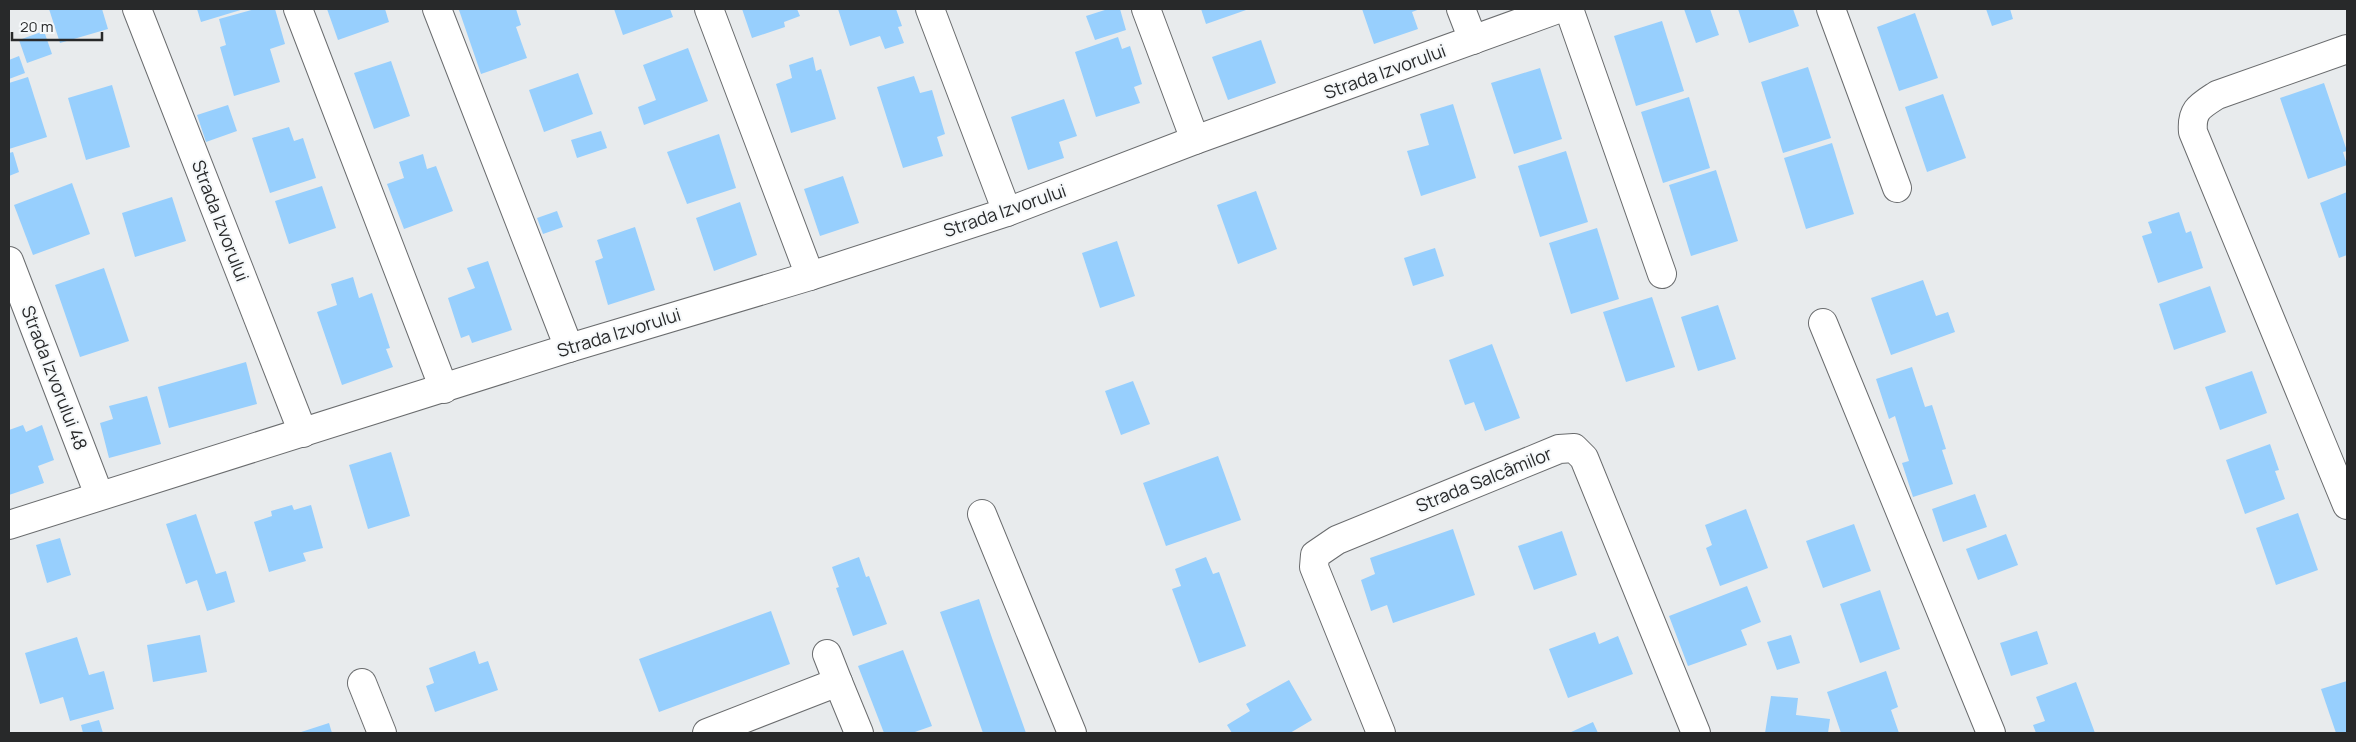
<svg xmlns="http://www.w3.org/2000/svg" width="2356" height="742" viewBox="0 0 2356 742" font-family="Manrope,sans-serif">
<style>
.building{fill:#97cffd}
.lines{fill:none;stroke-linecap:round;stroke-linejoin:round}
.street-casing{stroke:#6a6c6e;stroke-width:30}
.street{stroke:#fff;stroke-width:28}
.labels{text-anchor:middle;stroke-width:4;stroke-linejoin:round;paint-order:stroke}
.street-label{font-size:18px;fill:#28292a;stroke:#f5f8fa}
</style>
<rect width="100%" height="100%" fill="#e8ebed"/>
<g class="building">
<polygon points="49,9 102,9 108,29 60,43"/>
<polygon points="197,9 244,9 201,22"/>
<polygon points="255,9 275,9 285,44 270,49 280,82 234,96 220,47 226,45 219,19"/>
<polygon points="327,9 385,9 389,22 338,40"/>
<polygon points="463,9 516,9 521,25 516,27 527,58 481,74 459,10"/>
<polygon points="614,9 670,9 673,17 623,35"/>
<polygon points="742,9 797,9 800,16 784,22 785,27 752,38"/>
<polygon points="838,9 896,9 902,26 898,27 904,43 885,49 880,36 850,46"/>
<polygon points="1108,9 1120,9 1126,30 1095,40 1086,16"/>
<polygon points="1201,9 1249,9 1206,24"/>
<polygon points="1362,9 1420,9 1412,12 1418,29 1374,44"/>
<polygon points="1684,9 1710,9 1719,35 1696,43"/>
<polygon points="1738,9 1793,9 1799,26 1749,43"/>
<polygon points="1986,9 2010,9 2013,19 1992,26"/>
<polygon points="1915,13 1938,78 1899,91 1877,27"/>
<polygon points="1662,21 1684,91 1636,106 1614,36"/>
<polygon points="44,31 52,54 27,63 19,40"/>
<polygon points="1118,37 1122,49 1130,46 1142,84 1134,87 1140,103 1096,117 1075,52"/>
<polygon points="1261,40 1276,83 1228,100 1212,57"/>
<polygon points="688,48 708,101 644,125 638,107 656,100 643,65"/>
<polygon points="19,56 25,73 9,79 9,60"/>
<polygon points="813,57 816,71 821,69 836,119 791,133 776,84 792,78 789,65"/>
<polygon points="391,61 410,116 374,129 354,73"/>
<polygon points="1808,67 1831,138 1783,153 1761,82"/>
<polygon points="1540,68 1562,139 1514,154 1491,83"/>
<polygon points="578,73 593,114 544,132 529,90"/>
<polygon points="914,76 920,93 932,90 945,134 937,137 943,156 903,168 877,87"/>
<polygon points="28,77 47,137 9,149 9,83"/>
<polygon points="2324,83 2347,151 2343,152 2347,165 2308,179 2280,98"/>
<polygon points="112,85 130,147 86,160 68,98"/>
<polygon points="1943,94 1966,158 1927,172 1905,107"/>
<polygon points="1689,97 1710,168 1663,183 1641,112"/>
<polygon points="1064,99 1077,136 1059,142 1064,158 1028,170 1011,117"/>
<polygon points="1453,104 1476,178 1421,196 1407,151 1429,145 1420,114"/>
<polygon points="228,105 237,131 206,142 197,115"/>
<polygon points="289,127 294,141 303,138 316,178 270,193 252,138"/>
<polygon points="601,131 607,148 577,158 571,140"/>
<polygon points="719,134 736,188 687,204 667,152"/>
<polygon points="1832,143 1854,214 1806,229 1784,158"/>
<polygon points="1566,151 1588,222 1540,237 1518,166"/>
<polygon points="13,152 19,172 9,176 9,153"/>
<polygon points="423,154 427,169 436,166 453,211 404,229 387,184 404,178 399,162"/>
<polygon points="1716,170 1738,241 1691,256 1669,185"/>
<polygon points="843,176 859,223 820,236 804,189"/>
<polygon points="72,183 90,234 33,255 14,205"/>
<polygon points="322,186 336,228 289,244 275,201"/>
<polygon points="1256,191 1277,249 1238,264 1217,205"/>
<polygon points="2347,192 2347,255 2339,258 2320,203"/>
<polygon points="172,197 186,241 135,257 122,213"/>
<polygon points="740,202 757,255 714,271 696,218"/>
<polygon points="557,211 563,227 543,234 537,218"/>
<polygon points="2179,212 2186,233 2191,231 2203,268 2158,283 2142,236 2152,233 2148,222"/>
<polygon points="635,227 655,290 608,305 595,261 603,258 597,240"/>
<polygon points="1597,228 1619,299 1571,314 1549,243"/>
<polygon points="1117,241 1135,296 1100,308 1082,253"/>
<polygon points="1435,248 1444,276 1413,286 1404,258"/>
<polygon points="488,261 512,330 472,343 469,335 461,338 448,298 475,288 467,268"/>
<polygon points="104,268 129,341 80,357 55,285"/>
<polygon points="353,277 359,298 372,293 390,348 386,349 393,367 342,385 317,312 337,305 331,284"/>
<polygon points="1923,280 1936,316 1948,312 1955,332 1891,355 1871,298"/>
<polygon points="2210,286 2226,332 2174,350 2159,304"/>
<polygon points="1652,297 1675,367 1626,382 1603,312"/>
<polygon points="1718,305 1736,359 1698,371 1681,317"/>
<polygon points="1492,344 1520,418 1485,431 1474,402 1465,405 1449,360"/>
<polygon points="246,362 257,404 169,428 158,387"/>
<polygon points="1912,367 1925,407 1932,405 1946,449 1942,450 1953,484 1913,497 1902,463 1909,461 1895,416 1889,419 1876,379"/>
<polygon points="2252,371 2267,413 2220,430 2205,387"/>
<polygon points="1133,381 1150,424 1121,435 1105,391"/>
<polygon points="147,396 161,444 109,458 100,423 113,419 109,406"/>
<polygon points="23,425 26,432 42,425 54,460 38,466 44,483 9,495 9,430"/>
<polygon points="2270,444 2279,470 2275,471 2285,499 2245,514 2226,460"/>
<polygon points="391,452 410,516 368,529 349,465"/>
<polygon points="1218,456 1241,520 1166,546 1143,483"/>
<polygon points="1975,494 1987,527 1943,542 1932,509"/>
<polygon points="292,505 294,510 311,505 323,548 303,553 306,561 269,572 254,522 272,516 271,511"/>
<polygon points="1746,509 1768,568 1720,586 1706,548 1712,545 1705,525"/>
<polygon points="2298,513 2318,570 2276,585 2256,528"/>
<polygon points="196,514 216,574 226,571 235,602 207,611 197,580 186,584 166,524"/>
<polygon points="1854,524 1871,571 1823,588 1806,541"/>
<polygon points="1453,529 1475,595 1393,623 1387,605 1371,611 1361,580 1375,574 1370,558"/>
<polygon points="1562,531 1577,575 1534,590 1518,546"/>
<polygon points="2006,534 2018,565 1978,580 1966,549"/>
<polygon points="60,538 71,575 47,583 36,545"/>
<polygon points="859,557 866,577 869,576 887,624 853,636 836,588 839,587 832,567"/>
<polygon points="1206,557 1213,574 1219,572 1246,646 1199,663 1172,589 1181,586 1175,569"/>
<polygon points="1747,586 1761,622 1741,630 1747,645 1688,666 1669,616"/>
<polygon points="1880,590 1900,649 1860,663 1840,604"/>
<polygon points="979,599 992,638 1026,733 983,733 954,651 940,612"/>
<polygon points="771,611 790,664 659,712 639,659"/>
<polygon points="2037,631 2048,664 2011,676 2000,643"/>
<polygon points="1595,632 1599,644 1618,636 1633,674 1568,698 1549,649"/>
<polygon points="200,635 207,672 153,682 147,645"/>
<polygon points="1791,635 1800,663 1777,670 1767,642"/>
<polygon points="77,637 89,675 104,671 114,709 70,721 63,697 40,704 25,653"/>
<polygon points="903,650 932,726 912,733 884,733 858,666"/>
<polygon points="475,651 479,664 488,661 498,690 435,712 426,686 434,683 429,668"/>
<polygon points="1886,671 1898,707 1891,710 1899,733 1841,733 1827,692"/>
<polygon points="1289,680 1312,720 1290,733 1232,733 1227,725 1250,711 1246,704"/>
<polygon points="2347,681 2347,733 2336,733 2321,689"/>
<polygon points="2076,682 2095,733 2036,733 2033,725 2045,721 2036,697"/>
<polygon points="1771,696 1798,698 1796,715 1830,719 1828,733 1765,733"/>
<polygon points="99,720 103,733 83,733 81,725"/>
<polygon points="1593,722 1598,733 1569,733"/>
<polygon points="329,723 332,733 298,733"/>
</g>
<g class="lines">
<defs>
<g id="street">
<polyline points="137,9 303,433"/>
<polyline points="298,9 444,389"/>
<polyline points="437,9 569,348"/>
<polyline points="709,9 810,276"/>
<polyline points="930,9 1007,212"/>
<polyline points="1146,9 1195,140"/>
<polyline points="1461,9 1473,40"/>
<polyline points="1569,9 1662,274"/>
<polyline points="1831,9 1897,188"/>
<path d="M2347 49 2217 95C2200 106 2191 110 2193 132L2347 505"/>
<polyline points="9,261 99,495"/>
<polyline points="1823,323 1991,733"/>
<polyline points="982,514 1072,733"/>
<polyline points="9,525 569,348 810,276 1007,212 1195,140 1558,9"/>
<polyline points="827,654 838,682"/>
<polyline points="362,683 382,733"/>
<polyline points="707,733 838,682 859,733"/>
<polyline points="1381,733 1314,567 1315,555 1337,540 1559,449 1574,448 1584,458 1696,733"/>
</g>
</defs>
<use href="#street" class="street-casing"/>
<use href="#street" class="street"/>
</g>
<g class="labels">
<g class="street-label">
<text transform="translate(1385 72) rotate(-20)" y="6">Strada Izvorului</text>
<text transform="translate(1005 211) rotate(-19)" y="6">Strada Izvorului</text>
<text transform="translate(220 221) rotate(69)" y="6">Strada Izvorului</text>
<text transform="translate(619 333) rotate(-17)" y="6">Strada Izvorului</text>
<text transform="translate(54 378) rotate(69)" y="6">Strada Izvorului 48</text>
<text transform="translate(1484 480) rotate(-22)" y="6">Strada Salcâmilor</text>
</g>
</g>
<rect width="2356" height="742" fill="none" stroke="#28292a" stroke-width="20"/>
<path d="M12 32v8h90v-8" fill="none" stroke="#28292a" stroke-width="2.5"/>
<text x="20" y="32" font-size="15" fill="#28292a" stroke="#f5f8fa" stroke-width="4" paint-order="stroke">20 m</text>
</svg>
